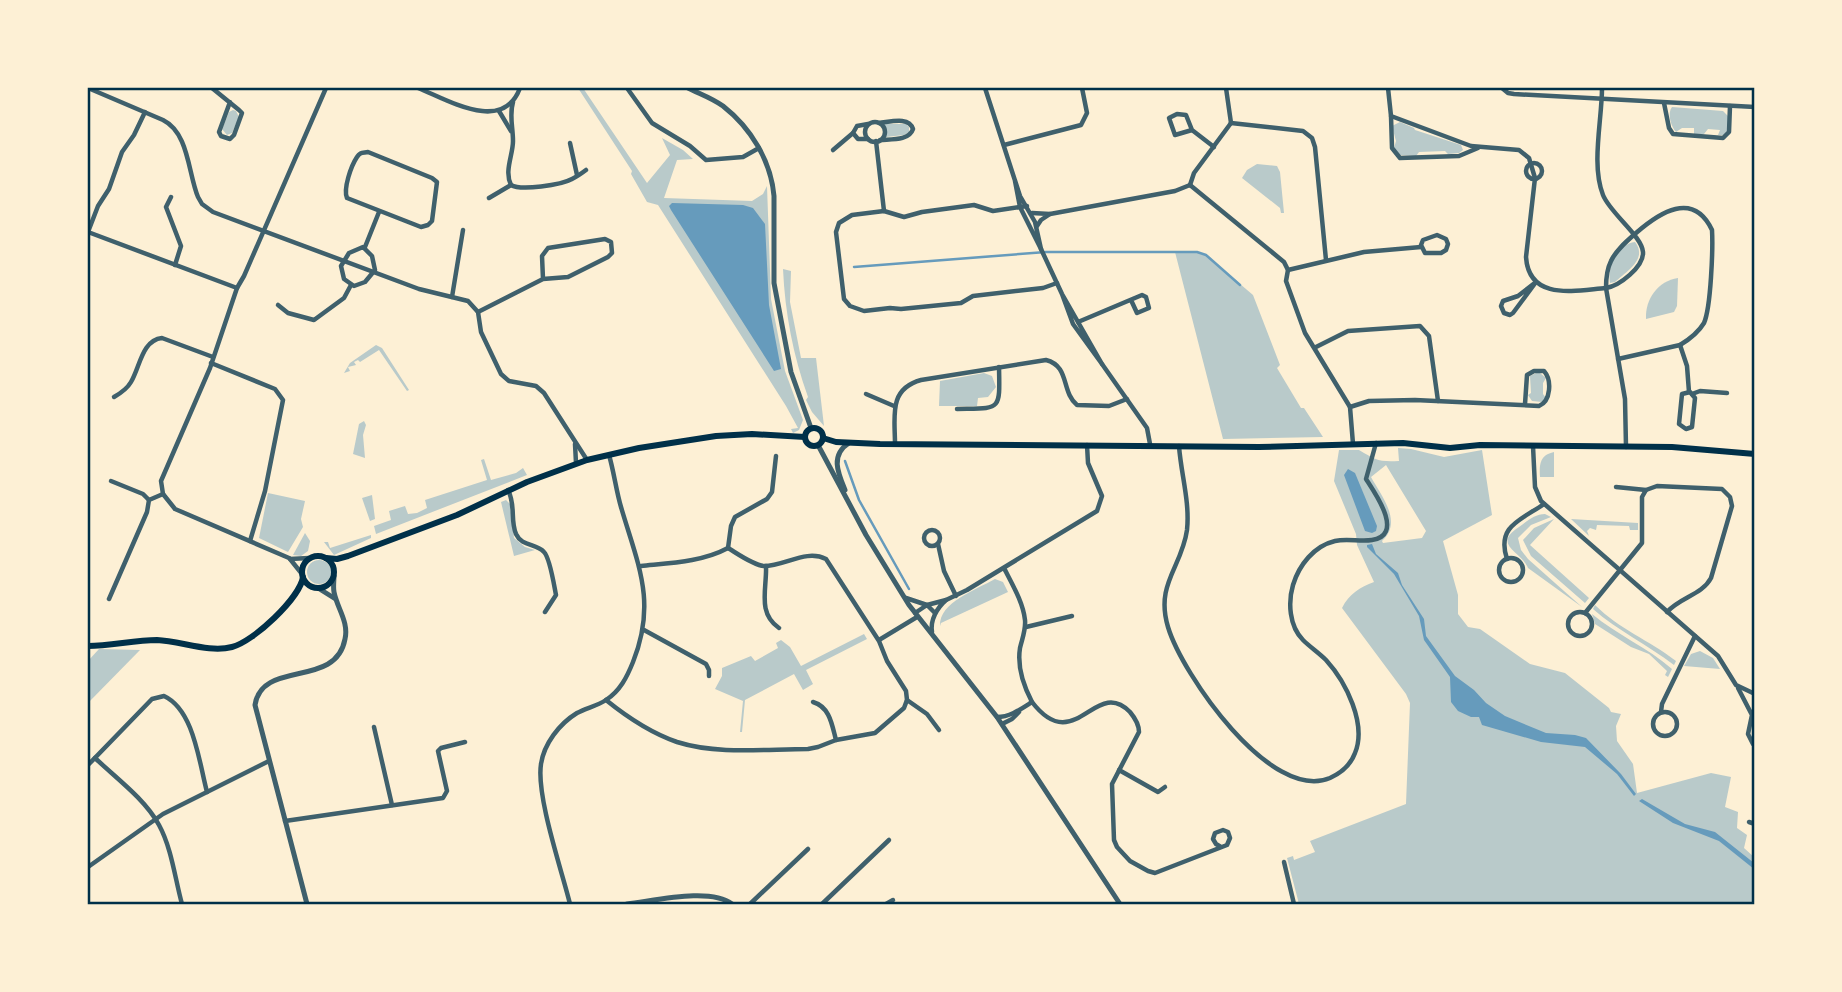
<svg xmlns="http://www.w3.org/2000/svg" width="1842" height="992" viewBox="0 0 1842 992" font-family="'Noto Serif',serif">
<style>
.green{fill:#b9caca;fill-rule:evenodd}
.water{fill:#669bbc}
.lines{fill:none;stroke-linecap:round;stroke-linejoin:round}
.stream{stroke:#669bbc;stroke-width:2.5}
.minor{stroke:#3f606c;stroke-width:4.5}
.tertiary{stroke:#3f606c;stroke-width:5}
.secondary{stroke:#003049;stroke-width:6}
.neatline{fill:none;stroke:#003049;stroke-width:2.5}
</style>
<rect width="100%" height="100%" fill="#fdf0d5"/>
<g class="green">
<polygon points="578,88 583,88 647,183 670,155 662,138 683,150 693,159 677,160 664,198 752,201 763,194 767,186 771,299 785,371 803,420 799,430 793,433 791,429 798,428 786,406 658,205 647,202 631,174 632,171"/>
<path d="M1672 107 1723 111 1728 116V132L1723 135H1718L1720 130 1708 129 1704 134H1694V128H1682L1676 132C1671 127 1667 113 1672 107Z"/>
<polygon points="233,110 236,111 239,117 232,133 227,135 222,129 229,112"/>
<polygon points="1400,122 1414,128 1415,130 1461,145 1463,150 1459,153 1448,154 1445,151 1419,152 1416,156 1400,155 1394,148 1396,141 1392,126"/>
<polygon points="884,124 906,124 909,127 909,132 904,135 886,137"/>
<polygon points="1257,164 1277,166 1280,172 1284,213 1281,213 1280,208 1242,178 1247,170"/>
<path d="M1635 242C1648 259 1627 271 1615 282L1610 283C1607 266 1618 244 1635 242Z"/>
<polygon points="1175,252 1197,252 1206,255 1253,295 1280,365 1277,368 1301,408 1304,408 1323,437 1223,439"/>
<path d="M783 269 791 271 790 302 801 358H816L824 426 812 412 806 400 808 397C793 355 785 313 783 269Z"/>
<path d="M1678 278 1677 306 1674 312 1646 319C1645 299 1658 281 1678 278Z"/>
<polygon points="376,345 382,348 409,390 407,391 379,350 360,362 358,360 354,362 356,365 348,367 350,371 344,373 350,363"/>
<polygon points="984,373 992,376 996,387 988,397 978,398 977,406 939,406 940,381"/>
<polygon points="1536,373 1540,373 1546,378 1543,383 1543,394 1546,398 1542,402 1532,401 1528,395 1531,393 1530,376"/>
<polygon points="364,421 366,425 363,435 365,458 353,454 359,424"/>
<path d="M1398 448 1411 449 1444 457 1482 450 1492 515 1443 541 1458 595V614L1468 627 1480 629 1530 664 1565 673 1609 708 1611 712 1621 714 1616 726 1617 741 1633 764 1637 793 1711 773 1731 777 1725 807 1738 812 1737 828 1747 835 1744 848 1754 857V904H1299L1287 858 1293 856 1294 860 1315 852 1310 841 1406 804 1410 703 1406 694 1342 608C1349 594 1360 587 1374 582L1357 545 1356 534 1334 481 1339 450H1359C1376 460 1378 462 1399 461ZM1386 465 1426 531 1422 538 1383 543 1382 541C1403 522 1382 497 1371 477Z"/>
<path d="M1554 452V477H1540C1539 464 1540 455 1554 452Z"/>
<polygon points="484,459 491,480 516,473 523,468 527,475 376,534 374,526 391,520 389,511 405,506 408,514 417,513 427,508 425,500 487,480 481,460"/>
<polygon points="268,493 305,501 301,519 303,527 288,552 259,538"/>
<polygon points="372,495 375,519 370,521 362,498"/>
<polygon points="506,500 510,504 514,538 525,547 535,550 514,556 501,502"/>
<path d="M1545 514 1551 517 1531 525 1518 538 1521 550 1528 559 1582 607 1528 568C1522 552 1491 545 1519 527 1527 521 1535 514 1545 514Z"/>
<polygon points="1554,519 1530,545 1589,598 1585,603 1531,556 1523,540 1534,528"/>
<polygon points="1571,519 1638,523 1638,530 1630,530 1629,526 1597,525 1596,530 1590,528 1587,531 1589,536"/>
<polygon points="305,533 310,541 308,551 301,556 293,555"/>
<polygon points="371,535 371,538 334,555 324,542 328,542 330,548"/>
<circle cx="319" cy="572" r="12"/>
<path d="M995 579 1003 582 1008 592 941 623 940 626C939 602 976 590 995 579Z"/>
<path d="M1595 605C1619 629 1649 640 1676 661L1674 665C1648 645 1618 631 1593 609Z"/>
<path d="M1592 614C1617 635 1647 647 1672 669L1668 677 1665 675 1667 671 1649 654 1631 647 1595 624Z"/>
<polygon points="864,634 867,639 806,670 813,684 803,690 794,674 745,700 742,732 740,732 743,701 715,689 722,676 722,668 751,656 755,661 778,648 776,643 781,640 790,647 801,666"/>
<polygon points="99,649 140,650 88,703 88,661"/>
<polygon points="1700,651 1713,658 1720,669 1684,666 1691,654"/>
</g>
<g class="water">
<polygon points="672,203 743,205 753,208 765,224 769,305 781,369 774,371 671,210 669,206"/>
<polygon points="1348,469 1355,473 1377,526 1376,531 1372,533 1365,531 1344,475"/>
<polygon points="1372,544 1376,554 1398,573 1402,585 1424,619 1426,636 1455,676 1474,690 1486,703 1505,716 1546,733 1575,735 1586,738 1621,774 1636,794 1634,796 1617,774 1585,747 1541,742 1482,725 1479,717 1471,717 1458,711 1451,702 1450,677 1424,640 1419,616 1394,574 1367,547 1367,545"/>
<polygon points="1642,799 1685,824 1715,832 1754,863 1754,869 1719,841 1673,823 1639,801"/>
</g>
<g class="lines">
<g class="stream">
<polyline points="854,267 1046,252 1197,252 1206,255 1240,285"/>
<polyline points="845,461 859,500 909,589"/>
</g>
<g class="minor">
<path d="M88 88 163 120C189 133 188 173 198 197L202 204 213 212 419 289 468 301 478 312 481 332 501 374 509 381 536 386 544 393 587 460"/>
<polyline points="212,88 239,110 242,113 234,135 230,139 221,136 219,132 230,102"/>
<path d="M418 88C448 100 503 134 520 88"/>
<polyline points="627,88 652,123 690,146 706,160 743,157 759,148"/>
<polyline points="985,88 1020,196 1035,222 1041,249 1020,207 1015,181"/>
<polyline points="1226,88 1231,123"/>
<path d="M1388 88 1391 116 1471 146 1519 150 1529 158 1535 178 1526 257C1529 302 1577 290 1606 288L1625 399 1626 447"/>
<polyline points="1502,88 1508,93 1514,94 1755,107"/>
<path d="M1602 88C1602 120 1591 165 1603 195 1610 213 1642 236 1643 252 1644 267 1619 286 1606 288 1606 279 1607 269 1611 261 1616 250 1627 241 1636 233 1659 213 1693 190 1712 230 1713 248 1711 307 1704 323 1698 333 1690 339 1680 345"/>
<path d="M513 102C509 115 513 127 513 141 513 155 504 171 511 185 521 191 561 185 572 179 576 177 582 173 586 170"/>
<polyline points="1664,103 1669,128 1673,134 1723,138 1729,132 1730,106"/>
<polyline points="499,111 511,131"/>
<polyline points="1391,116 1392,148 1400,158 1459,156 1478,148"/>
<circle cx="875" cy="132" r="10"/>
<path d="M879 123C890 122 909 116 913 129 909 141 891 139 880 140"/>
<polyline points="1231,123 1303,131 1312,138 1315,147 1326,260"/>
<polyline points="868,124 857,126 853,133 858,139 868,139"/>
<polyline points="1192,130 1175,135 1169,118 1177,114 1186,115 1192,130 1214,147"/>
<polyline points="876,141 884,211"/>
<polyline points="570,143 577,175"/>
<polyline points="1004,145 1081,125 1087,113 1082,88"/>
<polyline points="833,150 853,133"/>
<path d="M368 152 432 178 437 182 432 221 428 225 421 227 347 198C343 189 351 166 357 157 360 152 362 153 368 152Z"/>
<circle cx="1534" cy="171" r="8"/>
<polyline points="1190,185 1284,262 1288,270 1286,281 1305,333 1350,407 1353,444"/>
<polyline points="1190,185 1194,173 1231,123"/>
<polyline points="171,197 166,207 181,246 175,265"/>
<polyline points="489,198 511,185"/>
<polyline points="1027,206 993,211 974,205 922,212 904,217 884,211 852,215 839,223 836,232 844,299 850,306 864,311 890,308 901,309 961,303 973,296 1043,288 1057,283"/>
<polyline points="1032,213 1050,214 1041,220 1037,226"/>
<polyline points="1050,214 1175,191 1190,185"/>
<polyline points="88,232 237,288"/>
<polyline points="88,232 98,206 109,189 122,152 134,135 145,112"/>
<polygon points="1437,235 1446,239 1448,244 1446,250 1441,253 1425,253 1421,245 1423,240"/>
<polygon points="363,247 372,256 375,270 365,282 354,286 344,279 341,266 349,253"/>
<polyline points="365,247 379,212"/>
<polyline points="1041,249 1062,294 1102,364 1073,324 1062,294"/>
<polyline points="1288,270 1364,252 1421,247"/>
<polygon points="1536,282 1513,313 1510,315 1504,313 1501,306 1503,301 1518,296"/>
<polyline points="452,297 463,230"/>
<polyline points="278,305 288,313 314,320 344,298 351,285"/>
<polyline points="478,312 543,279 568,277 608,257 612,253 611,242 605,239 548,248 542,256 543,279"/>
<polyline points="1078,322 1142,295 1146,297 1149,308 1137,313 1131,300"/>
<polyline points="1316,347 1348,331 1420,326 1429,336 1438,401"/>
<polyline points="1618,359 1680,345 1687,366 1689,392"/>
<polyline points="211,363 275,389 283,400 265,491 250,541"/>
<polyline points="1102,364 1147,428 1150,444"/>
<polygon points="1690,392 1695,398 1692,427 1686,429 1679,424 1682,394"/>
<polyline points="866,394 894,406"/>
<polyline points="1692,394 1700,391 1727,393"/>
<path d="M114 397C121 393 127 389 131 382 140 367 142 340 162 338L213 357"/>
<path d="M1350 407 1369 401 1415 400 1539 406C1551 401 1552 380 1544 371H1534L1527 375 1525 404"/>
<path d="M957 409C1001 408 1000 412 999 367"/>
<polyline points="575,444 576,463"/>
<path d="M895 444C895 417 888 389 921 380L1046 360C1070 366 1061 392 1077 405L1109 406 1127 399"/>
<path d="M1179 446C1181 474 1190 502 1187 530 1182 567 1155 584 1168 627 1182 674 1271 803 1330 778 1341 773 1351 764 1355 753 1367 724 1346 682 1326 660 1319 653 1310 647 1303 640 1289 626 1288 602 1293 585 1299 565 1314 546 1335 541 1347 538 1360 542 1372 540 1405 535 1375 493 1366 479L1376 443"/>
<polyline points="1533,446 1535,487 1541,501 1718,656 1736,685 1755,694"/>
<polyline points="111,481 143,494 149,500"/>
<polyline points="1616,487 1646,490"/>
<path d="M508 490C516 505 510 520 516 534 522 547 536 543 544 552 550 558 554 585 556 595L545 612"/>
<circle cx="932" cy="538" r="8"/>
<polyline points="938,544 944,571 956,596"/>
<polyline points="728,548 731,526 735,517 767,499 772,492 776,456"/>
<polyline points="289,558 175,509 163,494 161,481 210,368 237,288 244,276 326,88"/>
<circle cx="1511" cy="570" r="12"/>
<polyline points="290,559 309,558"/>
<polyline points="290,559 302,574"/>
<path d="M1507 559C1496 526 1521 520 1544 504"/>
<path d="M641 566C670 563 702 562 728 548"/>
<path d="M766 566C767 589 757 613 779 628"/>
<path d="M1004 568C1012 584 1023 602 1025 620 1026 630 1022 639 1020 648 1017 667 1023 685 1032 702"/>
<path d="M906 598 927 605 946 600C937 608 930 620 932 632"/>
<polyline points="109,599 147,512 149,500 163,494"/>
<polyline points="946,600 967,590 1097,511 1102,496 1088,463 1087,445"/>
<circle cx="1580" cy="624" r="12"/>
<polyline points="915,613 927,605 935,613"/>
<path d="M1585 613 1642 543V497L1646 490 1657 486 1722 489 1730 497 1732 506 1711 578C1702 595 1680 597 1667 612"/>
<polyline points="1026,627 1072,616"/>
<polyline points="644,630 706,664 709,670 709,676"/>
<polyline points="879,640 917,617"/>
<polyline points="1738,688 1752,715 1748,734 1753,744"/>
<path d="M606 700C627 717 651 733 677 742 718 755 765 749 808 749L818 747 836 740 875 733 904 708 907 700 906 691 887 661 879 641 826 559C806 549 785 566 764 566 753 565 738 554 728 548"/>
<polyline points="907,700 927,714 939,730"/>
<path d="M813 702C830 707 832 725 836 740"/>
<circle cx="1665" cy="724" r="12"/>
<polyline points="1661,712 1662,704 1695,636"/>
<path d="M997 717C1010 717 1021 709 1032 702 1075 758 1095 676 1130 712 1135 718 1139 724 1139 732L1112 784 1114 840 1117 847 1130 861 1148 871 1155 873 1227 845 1230 838 1228 832 1223 830 1215 833 1213 839 1216 844 1221 847"/>
<polyline points="1002,724 1012,719 1019,712"/>
<polyline points="374,727 392,805"/>
<path d="M95 758C116 778 145 799 159 825 172 849 175 879 182 904"/>
<path d="M88 765 152 699 164 696C194 710 199 762 207 792"/>
<polyline points="1119,770 1158,792 1165,787"/>
<polyline points="285,821 443,798 447,791 438,751 441,748 465,742"/>
<polyline points="1749,822 1755,824"/>
<polyline points="1284,862 1294,904"/>
<polyline points="88,867 163,814 269,761"/>
<path d="M570 904C562 871 536 796 541 764 544 744 559 724 577 713 586 708 597 706 606 700 620 691 627 677 633 662 657 602 638 565 621 507 616 490 614 472 609 455"/>
<polyline points="750,904 808,849"/>
<polyline points="822,904 889,840"/>
<polyline points="886,904 893,900"/>
</g>
<g class="tertiary">
<path d="M688 88C700 94 712 98 723 106 751 128 771 161 774 196V283L791 372 811 428"/>
<polyline points="818,445 866,535 909,605 997,717 1120,904"/>
<path d="M845 490C838 473 830 455 849 443"/>
<polyline points="318,588 334,598"/>
<path d="M307 904 255 705C262 659 336 689 345 639 349 622 337 608 334 592 333 587 334 581 334 576"/>
<path d="M627 904C654 901 710 887 732 904"/>
</g>
<g class="secondary">
<circle cx="814" cy="437" r="9"/>
<polyline points="823,438 836,442 880,444 1259,447 1403,443 1450,448 1480,445 1672,447 1755,454"/>
<circle cx="318" cy="572" r="16"/>
<polyline points="326,558 337,559 348,556 457,515 527,482 587,460 639,448 716,436 752,434 805,437"/>
<path d="M88 646C111 646 134 640 157 640 181 641 209 653 232 647 253 642 300 598 303 577"/>
</g>
</g>
<rect width="1842" height="992" fill="none" stroke="#fdf0d5" stroke-width="178"/>
<rect x="89" y="89" width="1664" height="814" class="neatline"/>
</svg>
